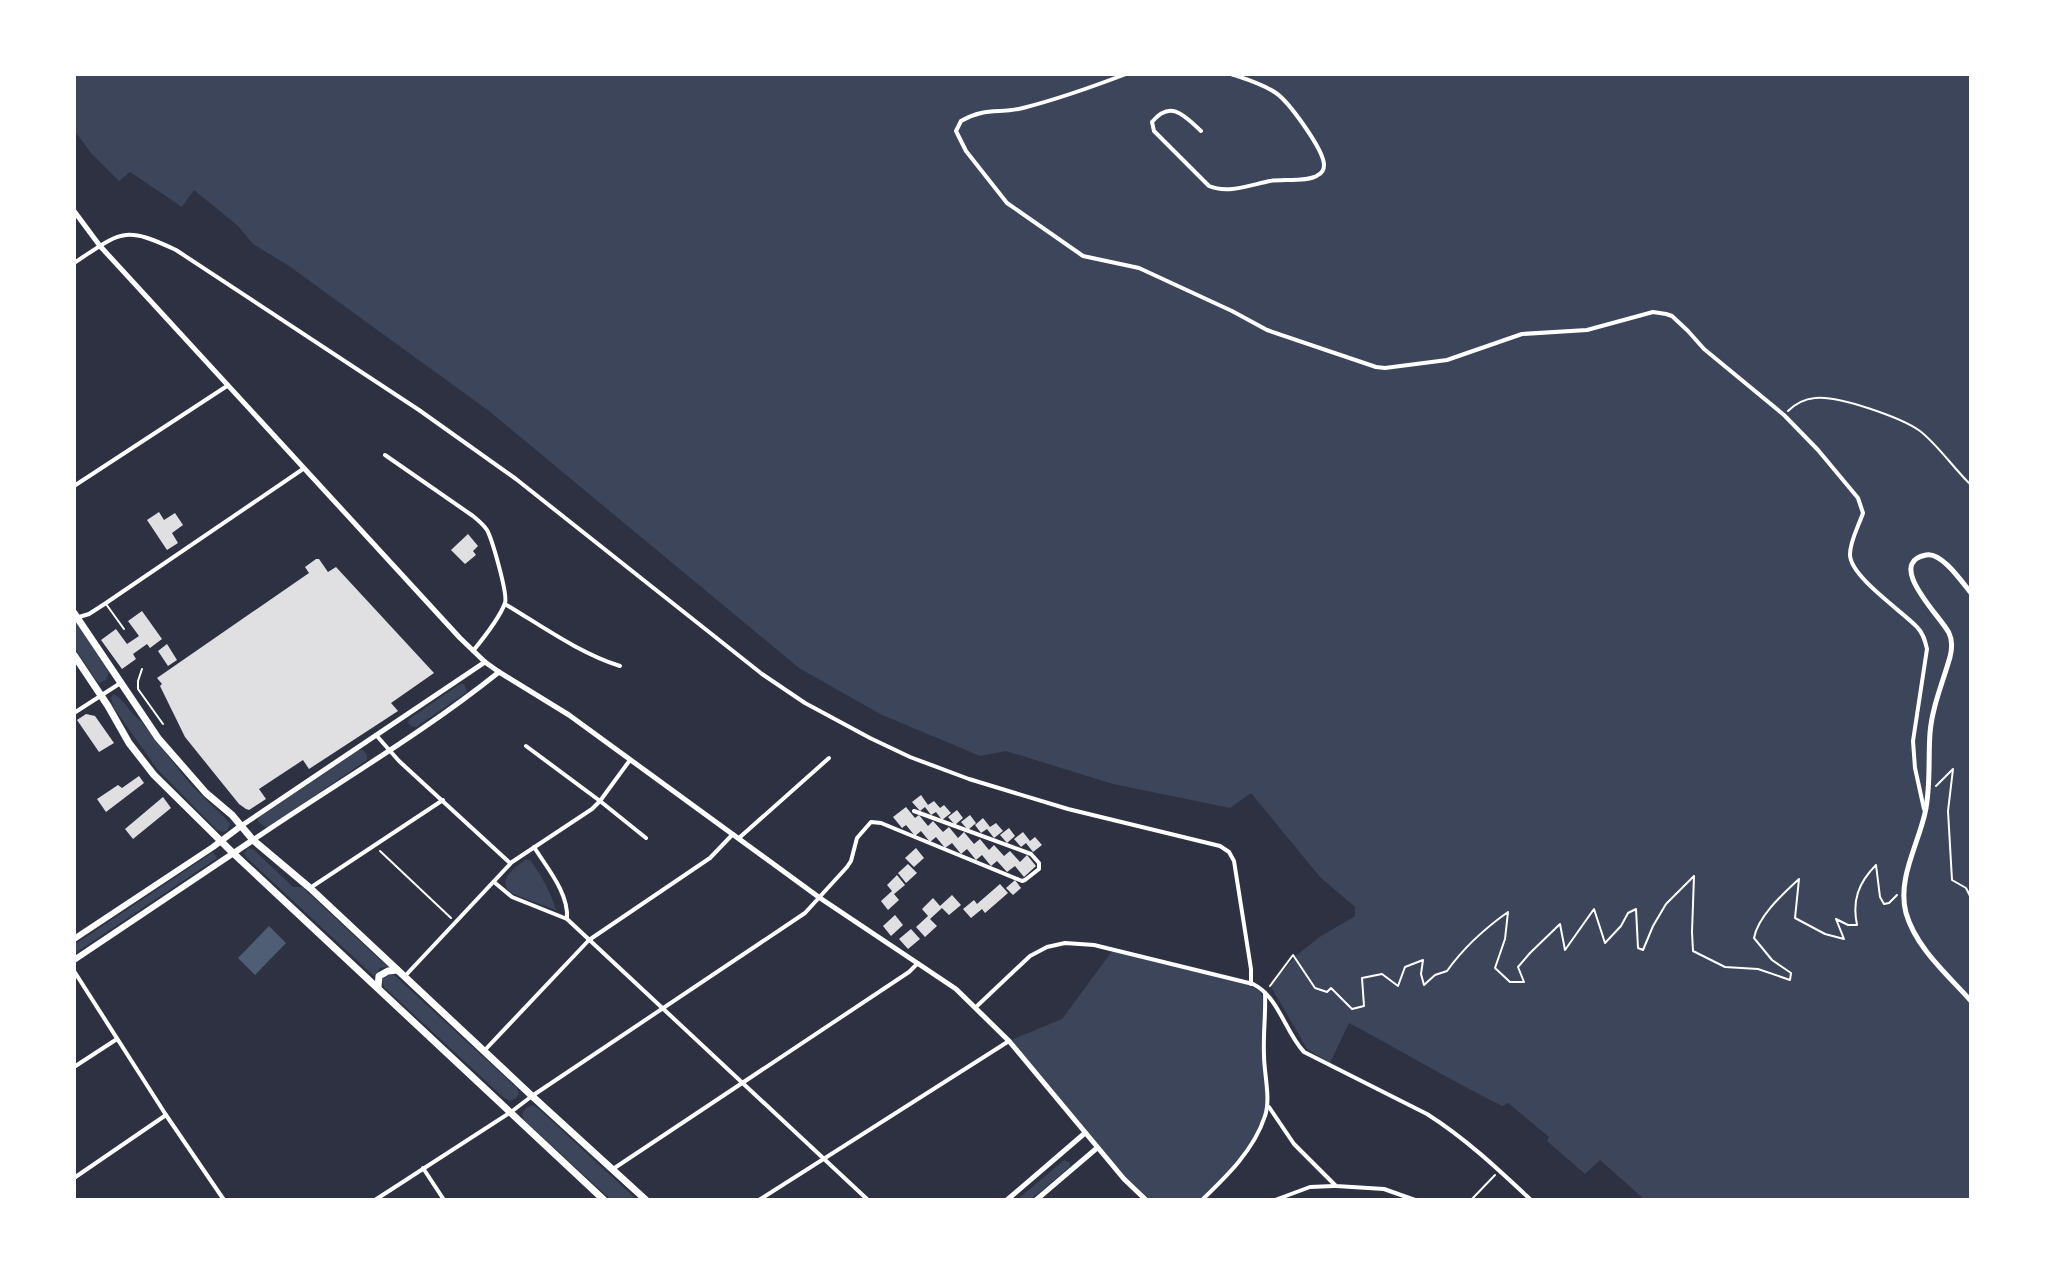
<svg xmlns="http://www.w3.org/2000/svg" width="2045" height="1274" viewBox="0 0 2045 1274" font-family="'PT Sans Narrow',sans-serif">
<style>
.green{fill:#3c4559}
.water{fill:#4f5d75}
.building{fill:#e0e0e3}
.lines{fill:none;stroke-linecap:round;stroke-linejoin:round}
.path{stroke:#fff;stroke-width:2}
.service{stroke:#fff;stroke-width:2}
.minor{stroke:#fff;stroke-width:4}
.tertiary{stroke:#fff;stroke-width:5}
.secondary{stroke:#fff;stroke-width:6}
.primary{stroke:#fff;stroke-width:7}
</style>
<rect width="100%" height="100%" fill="#2d3142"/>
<g class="green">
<path d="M74 74H1971V1200H1645L1600 1160 1585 1174 1547 1141 1549 1137 1508 1103 1502 1106C1450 1080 1400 1050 1349 1023L1330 1063 1307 1049 1270 985 1297 955 1318 938 1355 916V907L1320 877 1251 793 1230 808 1113 784 1006 751 980 756 880 714 799 668 489 411 289 266 253 244 238 226 194 190 182 207 130 172 119 181 91 153 74 130Z"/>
<polygon points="74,620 109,672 106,680 99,683 96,680 74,647"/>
<polygon points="460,684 464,684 467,692 416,727 411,726 408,723 409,719"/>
<path d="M113 694C125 699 129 713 140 720L191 785 226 819 230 824 227 831 222 832 217 830 157 769 114 708 111 698Z"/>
<polygon points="359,750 363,750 367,755 367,760 267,828 258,822 258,818"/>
<polygon points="248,848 253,849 293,887 302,887 388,967 380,968 376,978 246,857 244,853"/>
<polygon points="213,852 217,858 74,954 74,945"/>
<path d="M525 860H530C542 876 550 891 556 910L513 894C495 881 513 869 525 860Z"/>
<polygon points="1113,950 1242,982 1260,991 1263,999 1265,1070 1268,1105 1265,1116 1246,1151 1202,1200 1146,1200 1124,1179 1009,1041 1062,1019"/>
<polygon points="393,974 517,1088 519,1094 516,1098 510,1101 503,1097 384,987 382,980 384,976"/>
<path d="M533 1105 539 1109 637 1200H611L524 1120C520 1112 525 1108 533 1105Z"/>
<polygon points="1064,1160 1070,1163 1070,1167 1030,1200 1017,1200"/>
</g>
<polygon class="water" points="269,926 286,943 255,975 238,958"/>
<g class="building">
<polygon points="159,512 164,520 175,513 183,525 172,533 178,543 167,550 147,520"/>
<polygon points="468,534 478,546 473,551 476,555 465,564 451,550"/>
<polygon points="316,559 319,559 328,572 336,567 434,673 391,703 398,711 309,769 303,760 259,789 266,799 249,810 246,809 239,804 185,737 160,686 162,684 157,678 309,573 305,567"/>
<polygon points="142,611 162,639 150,648 147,644 133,654 136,659 122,669 101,640 116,629 127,644 139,636 128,621"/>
<polygon points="167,644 177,660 168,666 158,651"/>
<polygon points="86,714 95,716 114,743 99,752 77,720"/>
<polygon points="139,776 144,783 106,812 97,799 118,785 122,788"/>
<polygon points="921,795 928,805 934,801 940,808 944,805 951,813 942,820 936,812 931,815 925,807 920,811 912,802"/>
<polygon points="163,797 171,808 133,839 125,829"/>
<polygon points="906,807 915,818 919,815 928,826 933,821 943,832 949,827 958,838 964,832 974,844 980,839 989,850 994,845 1004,856 1010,851 1020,862 1027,855 1036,866 1024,877 1015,866 1007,872 997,861 991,866 982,855 976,860 967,849 961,854 952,843 945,848 936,837 930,842 921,831 915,836 906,825 902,828 893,817"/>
<polygon points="957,810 963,818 955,825 948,817"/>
<polygon points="970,815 976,823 968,830 961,822"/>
<polygon points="983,818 990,827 996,823 1003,831 994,838 987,829 981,833 975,825"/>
<polygon points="1009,828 1015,836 1007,843 1000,835"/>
<polygon points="1023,832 1030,841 1035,837 1042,845 1033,852 1026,843 1021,847 1014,839"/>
<polygon points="916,848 924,858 914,867 905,858"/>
<polygon points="908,864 917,873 906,883 898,873"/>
<polygon points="897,875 905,885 894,894 899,900 888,910 881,901 892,891 887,885"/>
<polygon points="1015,880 1021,888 1013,895 1006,888"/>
<polygon points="1000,884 1008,893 985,913 982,909 971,918 963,909 974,900 977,904"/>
<polygon points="952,895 961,905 949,915 942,908 930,919 937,926 925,937 916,927 928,916 922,909 933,898 940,906"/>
<polygon points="895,915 903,925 891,936 883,926"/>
<polygon points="911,929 920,939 908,949 899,939"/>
</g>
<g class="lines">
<g class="path">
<path d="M1788 411C1795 404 1805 399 1815 398 1838 395 1902 418 1920 431 1939 446 1954 469 1971 485"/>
<polyline points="1936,786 1953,769 1948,811 1952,880 1966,888 1971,898"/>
<polyline points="380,851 451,918"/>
<path d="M1270 986 1293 955 1315 988 1327 992 1331 988 1352 1009 1364 1006 1362 978 1382 974 1398 986 1405 967 1423 960 1421 974 1424 985 1435 975 1447 971C1464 947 1484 929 1508 912L1505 939 1495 968 1510 982H1524L1518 967 1530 953 1560 924 1565 950 1594 909 1605 943 1621 926 1628 913 1636 909 1638 948 1643 950 1653 926 1666 904 1694 876 1692 932 1693 951 1725 967 1758 969 1790 980 1791 973 1772 960 1754 938C1758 916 1783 894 1799 879L1795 918 1825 934 1844 939 1836 919 1848 925H1857C1852 901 1858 883 1876 865L1880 897 1884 904 1889 903 1897 895"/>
<polyline points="1471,1200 1495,1175"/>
</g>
<g class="service">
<polyline points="106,604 124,629"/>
<polyline points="142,669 138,681 138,689 163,724"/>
</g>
<g class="minor">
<path d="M1126 74C1092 87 1058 99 1023 108 1000 114 985 107 961 121L956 131 966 151 1007 203 1083 256 1139 268 1232 311 1267 330 1376 367 1385 368 1447 360 1522 334 1587 330 1653 312 1666 314 1672 316 1688 331 1704 349 1784 415 1818 450 1858 498 1863 513C1859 525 1850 541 1850 554 1849 576 1902 611 1917 627 1923 633 1925 640 1927 649L1913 741 1915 768 1924 809"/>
<path d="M1201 131C1185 116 1171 99 1152 122L1154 131 1209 186C1228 194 1250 185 1270 181 1282 179 1310 182 1318 175 1322 173 1324 169 1324 165 1324 150 1289 102 1276 93 1263 84 1246 79 1231 74"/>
<path d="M74 263C121 232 123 225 176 250L419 410 516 479 762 674 805 703 870 738 910 757 969 779 1068 809 1220 846 1229 852 1234 861 1251 969V984"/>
<path d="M385 455 473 516C479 521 483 524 487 530 492 539 508 594 505 603 500 617 482 640 473 651"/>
<polyline points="74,486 227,386"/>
<path d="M505 604C542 626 579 653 620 666"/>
<polyline points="79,617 89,614 106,603 303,469"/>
<polyline points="74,713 119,684"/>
<polyline points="376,735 399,761 510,863"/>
<polyline points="526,746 600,801 646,838"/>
<polyline points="739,838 829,758"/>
<path d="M534 847C547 868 569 893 567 919"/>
<polyline points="494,882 512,897 567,919 868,1200"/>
<polyline points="310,888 443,800"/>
<polyline points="74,971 166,1115 224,1200"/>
<polyline points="406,975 512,862 592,809 600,801 630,760"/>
<path d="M976 1007 1030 956 1047 947 1065 943 1094 945 1253 984C1279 997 1285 1032 1304 1052L1427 1114C1465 1138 1498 1169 1531 1200"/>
<polyline points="484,1051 589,940 710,858 733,834"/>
<polyline points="74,1067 117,1039"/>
<polyline points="1269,1107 1294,1144 1336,1186 1384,1189 1415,1200"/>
<polyline points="423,1168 444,1200"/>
<polyline points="613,1169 909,972 918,963"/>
<polyline points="74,1178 166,1115"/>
<polyline points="375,1200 511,1112 532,1096 805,913 847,867 851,861 857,838 871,822 881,823 1022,881 1025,880 1039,869 1039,863 1031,854 914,811"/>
<polyline points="759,1200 1009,1041"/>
<path d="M1202 1200C1227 1176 1254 1150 1265 1116 1271 1098 1264 1074 1264 1055 1263 1034 1266 1013 1265 993"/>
<polyline points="1275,1200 1310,1187 1334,1186"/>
</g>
<g class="tertiary">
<polyline points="74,211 100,246 460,638 485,662 499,672 569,715 820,898 956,989 1009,1041 1124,1179 1146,1200"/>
<path d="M1971 593C1962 582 1941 551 1926 555 1884 563 1942 618 1949 633 1953 641 1952 649 1950 657 1943 682 1932 707 1930 733 1928 760 1931 787 1925 813 1918 845 1897 879 1906 913 1916 948 1948 975 1971 1001"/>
<polyline points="241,826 485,662"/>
<path d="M253 840C335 784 422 734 499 672"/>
<polyline points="1007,1200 1085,1133"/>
<polyline points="1036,1200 1097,1148"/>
</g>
<g class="secondary">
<polyline points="74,939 213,847 241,826"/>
<polyline points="74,960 253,840"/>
</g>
<g class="primary">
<polyline points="74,613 158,738 206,793 232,815 253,840 310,888 532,1096 646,1200"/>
<polyline points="74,655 108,706 129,743 154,775 233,853 604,1200"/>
<polyline points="378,987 379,976 388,971 397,970"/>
</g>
</g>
<rect width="2045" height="1274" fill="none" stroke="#ffffff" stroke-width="152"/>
</svg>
